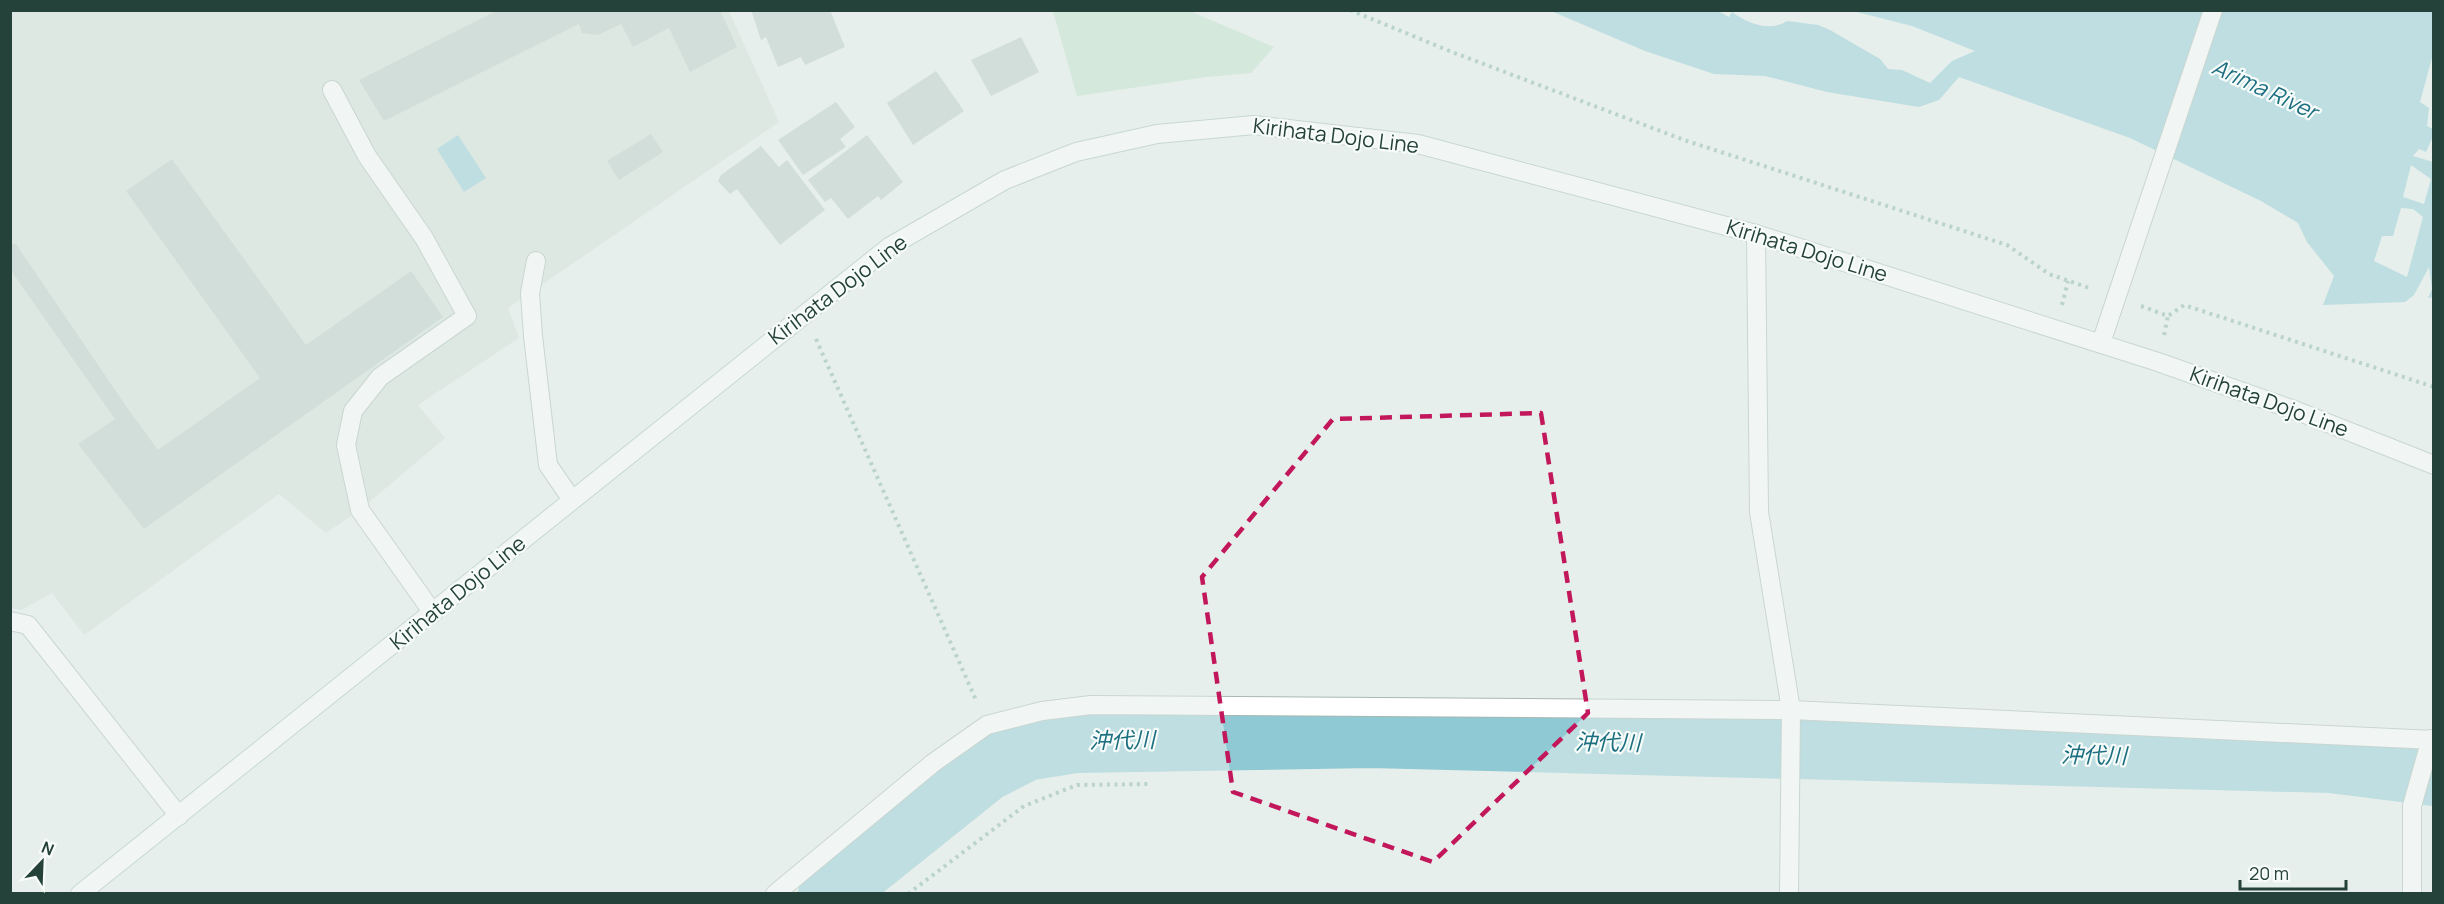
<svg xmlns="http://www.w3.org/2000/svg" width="2444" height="904" viewBox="0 0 2444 904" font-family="Manrope,'Noto Sans JP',sans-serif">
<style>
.built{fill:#d4dfda}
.green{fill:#bfe0c8}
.water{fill:#8ec9d4;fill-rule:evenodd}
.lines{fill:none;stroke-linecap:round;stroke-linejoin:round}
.river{stroke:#8ec9d4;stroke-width:64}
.building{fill:#bbcac4}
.service-casing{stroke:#a8b8b2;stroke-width:20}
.minor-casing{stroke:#a8b8b2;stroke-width:20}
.secondary-casing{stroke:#a4bbb3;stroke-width:20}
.path{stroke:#86b3a5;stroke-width:4;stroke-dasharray:3 4.5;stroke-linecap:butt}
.service{stroke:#fff;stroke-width:18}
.minor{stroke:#fff;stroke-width:18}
.secondary{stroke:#fff;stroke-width:18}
.marked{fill:none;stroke:#c2185b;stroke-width:4.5;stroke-dasharray:12 8;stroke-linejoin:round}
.labels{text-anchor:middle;stroke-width:4.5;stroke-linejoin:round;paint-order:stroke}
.street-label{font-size:21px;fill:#24423a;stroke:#f7fbf9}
.water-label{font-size:22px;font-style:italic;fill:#1c6f80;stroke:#f7fbf9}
</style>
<rect width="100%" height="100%" fill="#e6efeb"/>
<polygon class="built" points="11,11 729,11 779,122 508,308 519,338 418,405 445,438 360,510 326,533 279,494 84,635 52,593 21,610 11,608"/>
<polygon class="green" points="1053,11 1190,11 1274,47 1251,73 1207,77 1077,96"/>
<g class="water">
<path d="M1551 11H1718L1729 17 1732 12C1748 24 1770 32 1787 21L1818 25 1830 30 1880 59 1888 69 1902 70 1930 83 1952 61 1975 51 1912 26 1853 11H2433V54L2420 102 2429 108 2427 126 2433 129V136L2426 152 2419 149 2413 156 2433 162V297L2428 298 2432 289 2429 267 2414 295 2405 302 2323 305 2334 276 2307 242 2298 223 2261 201 2130 138 1959 77 1939 100 1919 107 1827 92 1765 76 1714 74 1645 51ZM2411 165 2431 179 2424 204 2403 197ZM2401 208 2413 209 2423 217 2407 277 2374 261 2382 236H2393Z"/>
<polygon points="458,135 486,178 464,192 437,149"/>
</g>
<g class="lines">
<polyline class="river" points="830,894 985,770 1026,749 1076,741 1371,736 2331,761 2434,774"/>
</g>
<g class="building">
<polygon points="498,10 720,10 737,47 690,72 669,28 633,47 621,24 598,35 582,33 579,24 384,121 359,80"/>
<polygon points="751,10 830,10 845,47 805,65 801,57 778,67 766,37 761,40"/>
<polygon points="1021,37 1039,72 991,96 971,60"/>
<polygon points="936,71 964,111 913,145 887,103"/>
<polygon points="836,102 855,127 840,139 846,147 803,175 778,140"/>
<polygon points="651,134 663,152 619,180 607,161"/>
<polygon points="867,135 903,182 881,200 878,196 848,219 831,198 825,202 808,180"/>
<polygon points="761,146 779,167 787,160 825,210 780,245 737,189 730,194 718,181 721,175"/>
<polygon points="172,159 306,345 411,271 443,317 144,529 78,444 115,419 10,269 10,243 16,244 128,409 158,450 260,378 126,191"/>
</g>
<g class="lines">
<defs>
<g id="service">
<polyline points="332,90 367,156 424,238 467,316 380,377 353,411 346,445 360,510 433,613"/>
<polyline points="536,261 530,293 533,336 548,465 572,500"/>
<polyline points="10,621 28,625 179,816"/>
</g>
<g id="minor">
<polyline points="1756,234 1759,512 1791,710 1789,894"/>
<polyline points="2101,343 2213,10"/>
<polyline points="775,894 933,763 987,725 1042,711 1091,705 1791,710 2434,740"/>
<polyline points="2412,894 2412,806 2431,739"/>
</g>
<polyline id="secondary" points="80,894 889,247 1005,180 1076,152 1157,134 1254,125 1418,144 1756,234 2158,362 2297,411 2434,465"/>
</defs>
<use href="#service" class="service-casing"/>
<use href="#minor" class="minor-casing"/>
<use href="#secondary" class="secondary-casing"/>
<g class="path">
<polyline points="1350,10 1452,52 1684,140 2007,245 2049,274 2092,289"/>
<polyline points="2062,305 2068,281"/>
<polyline points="2141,306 2168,316 2184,305 2434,387"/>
<polyline points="2164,335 2168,316"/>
<polyline points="816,339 976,700"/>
<polyline points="908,894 1024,806 1077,785 1151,784"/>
</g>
<use href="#service" class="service"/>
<use href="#minor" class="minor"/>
<use href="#secondary" class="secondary"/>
</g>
<path d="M0 0H2444V904H0ZM1541 413 1588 713 1433 862 1233 792 1202 577 1333 419Z" fill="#e6efeb" fill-opacity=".55" fill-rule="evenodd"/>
<path class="marked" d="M1541 413 1588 713 1433 862 1233 792 1202 577 1333 419Z"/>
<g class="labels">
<g class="street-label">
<text transform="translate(1336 136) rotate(7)" y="7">Kirihata Dojo Line</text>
<text transform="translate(1807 251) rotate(17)" y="7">Kirihata Dojo Line</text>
<text transform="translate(838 290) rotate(-37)" y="7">Kirihata Dojo Line</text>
<text transform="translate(2269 402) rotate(20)" y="7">Kirihata Dojo Line</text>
<text transform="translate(458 593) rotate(-39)" y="7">Kirihata Dojo Line</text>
</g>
<g class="water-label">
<text transform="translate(2265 89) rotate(25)" y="8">Arima River</text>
<text transform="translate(1122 740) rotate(-1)" y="8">沖代川</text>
<text transform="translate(1608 742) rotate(1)" y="8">沖代川</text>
<text transform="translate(2094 755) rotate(1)" y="8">沖代川</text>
</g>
</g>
<rect width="2444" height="904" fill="none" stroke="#24423a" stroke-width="24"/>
<g transform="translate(42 862) rotate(23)" stroke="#f7fbf9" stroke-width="4.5" paint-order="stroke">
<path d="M0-4.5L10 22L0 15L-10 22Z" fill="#24423a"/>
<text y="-9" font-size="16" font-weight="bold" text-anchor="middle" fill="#24423a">N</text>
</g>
<path d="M2240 880v9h106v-9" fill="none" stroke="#24423a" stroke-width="3"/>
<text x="2249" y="880" font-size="18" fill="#24423a" stroke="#f7fbf9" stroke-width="4.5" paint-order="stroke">20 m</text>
</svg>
